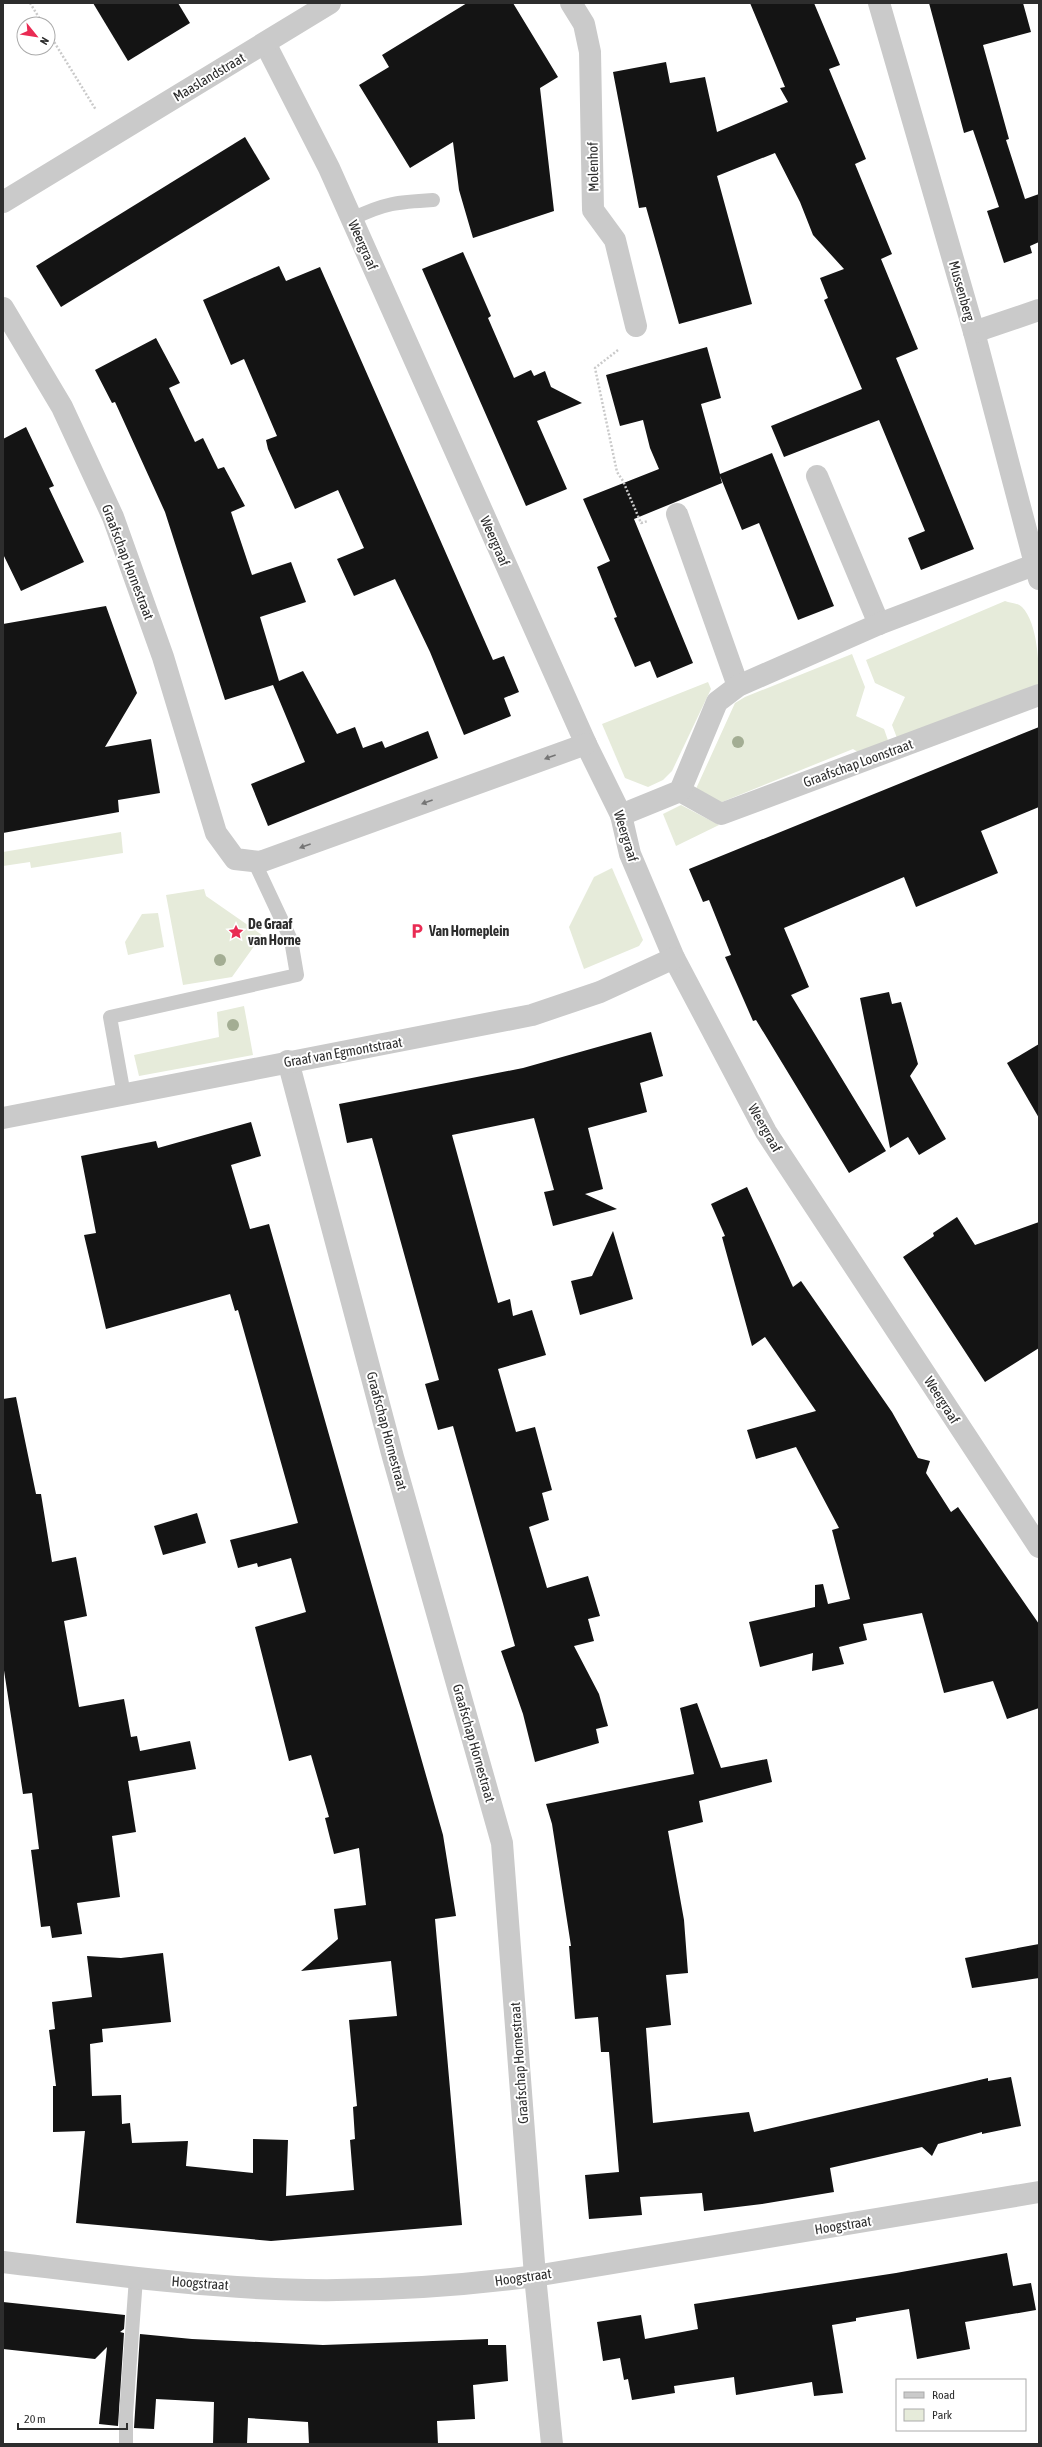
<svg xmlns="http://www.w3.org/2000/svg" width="1042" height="2447" viewBox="0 0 1042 2447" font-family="'Asap Condensed',sans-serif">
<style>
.green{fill:#e6ebda}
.building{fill:#141414}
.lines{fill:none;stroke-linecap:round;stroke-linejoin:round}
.path{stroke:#cacaca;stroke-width:2.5;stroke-dasharray:2 2;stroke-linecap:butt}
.lane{stroke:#cacaca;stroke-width:14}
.street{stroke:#cacaca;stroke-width:22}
.tree{fill:#a3ad93}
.oneway{fill:#747474}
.labels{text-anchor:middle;stroke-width:4;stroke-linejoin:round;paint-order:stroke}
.street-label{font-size:14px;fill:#2d2d2d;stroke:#fff}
.poi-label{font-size:14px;font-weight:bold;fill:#2d2d2d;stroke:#fff;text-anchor:start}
</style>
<rect width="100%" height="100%" fill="#fff"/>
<g class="green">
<path d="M1005 601C1010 603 1018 603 1022 607 1038 623 1039 665 1039 686L899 743 892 725 905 697 875 683 866 660Z"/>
<polygon points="852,654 865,687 856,716 884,729 890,746 864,756 853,749 717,804 695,791 735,703 745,697"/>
<polygon points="708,682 711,689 672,771 663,780 648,787 625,778 602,724"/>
<polygon points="681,805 719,825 676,846 663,814"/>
<polygon points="121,832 123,853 31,868 30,862 3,866 3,852"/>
<polygon points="612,868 643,940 639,946 584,969 569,927 594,877"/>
<polygon points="204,889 206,896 262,935 232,977 183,985 166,895"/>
<polygon points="158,913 164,947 128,955 125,942 142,914"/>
<polygon points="244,1006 253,1055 139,1076 134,1055 219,1037 217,1012"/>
</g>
<g class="building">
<polygon points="93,3 178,3 190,23 128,61"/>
<polygon points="467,3 513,3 558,77 540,88 554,211 473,238 459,190 453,142 410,168 359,85 389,67 382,55"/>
<polygon points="750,3 814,3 840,65 829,69 866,159 855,164 892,254 881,259 918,349 896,358 974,549 921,570 908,538 925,531 879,420 784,457 771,426 862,389 824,300 828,298 820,278 844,269 813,235 800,202 775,153 717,176 752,304 679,324 646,207 639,208 613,72 666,62 670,83 705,77 717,132 788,102 780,88 785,87"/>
<polygon points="929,3 1023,3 1031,32 983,45 1009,139 1006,140 1025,199 1039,194 1039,242 1030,246 1032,253 1004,263 987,211 999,207 973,130 964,133"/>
<polygon points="245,137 270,179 61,307 36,266"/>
<polygon points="463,252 491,316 488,318 514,378 531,370 534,376 545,371 551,387 582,403 537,421 567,489 526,506 422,269"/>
<polygon points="279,266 286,281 320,267 493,660 504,656 519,692 504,698 511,716 464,735 430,652 395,579 354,596 337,559 364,548 338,490 295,509 268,449 266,440 277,436 244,359 231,365 203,300"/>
<polygon points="156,338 180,383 169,388 195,442 203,438 218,469 224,467 245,506 231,512 252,575 291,562 306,602 260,617 279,681 303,671 337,734 355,727 363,748 382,741 385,748 428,731 438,758 268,826 251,784 305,762 273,685 225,700 165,512 115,402 112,403 95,370"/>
<polygon points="707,347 721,398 701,404 720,474 772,453 834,606 798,620 759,523 742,530 720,476 722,483 634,519 693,663 657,678 650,661 635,667 614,618 617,617 597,567 610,561 583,499 659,469 650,448 643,420 620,426 606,375"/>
<polygon points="26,427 54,486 49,488 84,562 21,591 3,554 3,439"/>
<polygon points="106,606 137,693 105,747 151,739 160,793 118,800 119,812 3,833 3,624"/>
<polygon points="1039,727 1039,807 981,831 998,873 916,907 904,877 784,928 809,987 791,995 886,1151 849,1173 756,1020 753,1021 725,957 731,955 709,900 703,902 689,869"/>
<polygon points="889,992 892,1004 901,1002 918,1064 910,1076 946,1139 919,1155 908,1137 890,1148 860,998"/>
<polygon points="651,1032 663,1076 640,1083 647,1112 588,1128 603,1189 585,1194 617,1209 553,1226 544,1192 554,1190 534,1118 452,1135 498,1303 510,1299 513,1316 532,1310 546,1355 498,1369 516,1432 535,1427 552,1490 542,1493 549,1520 529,1527 547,1588 588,1576 600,1616 588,1619 594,1641 574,1646 599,1694 608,1726 596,1729 599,1743 535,1762 523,1714 501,1651 515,1646 453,1426 438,1430 425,1384 439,1380 372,1138 347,1143 339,1104 523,1068"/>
<polygon points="1039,1044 1039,1118 1007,1063"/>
<polygon points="251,1122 261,1156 231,1165 250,1229 269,1224 443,1835 456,1916 435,1919 462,2225 271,2241 76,2223 85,2131 53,2132 53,2086 56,2086 49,2030 55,2029 52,2002 92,1997 87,1956 121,1958 163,1953 171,2022 102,2029 103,2042 90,2044 92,2096 121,2095 122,2124 130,2123 132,2143 188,2141 186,2166 253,2173 253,2139 288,2140 286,2196 354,2190 350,2140 355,2139 353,2107 357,2106 349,2020 397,2016 391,1961 301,1971 338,1939 334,1909 366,1905 359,1848 334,1854 325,1818 329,1817 311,1755 289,1761 255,1627 306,1612 291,1558 258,1567 257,1563 238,1568 230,1540 298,1523 238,1310 235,1311 230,1294 106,1329 84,1235 96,1233 81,1156 156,1141 158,1148"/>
<polygon points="747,1187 793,1287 801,1281 892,1412 918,1458 930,1461 926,1473 951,1512 958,1507 1039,1624 1039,1708 1007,1719 993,1681 944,1693 922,1613 863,1624 867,1640 839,1647 844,1664 812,1671 813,1653 760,1667 749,1622 815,1607 815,1585 823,1584 828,1604 850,1599 832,1530 839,1528 796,1447 756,1459 747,1430 816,1411 765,1337 752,1346 722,1237 725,1236 711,1204"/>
<polygon points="957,1217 975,1245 1039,1222 1039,1348 985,1382 903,1257 934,1236 933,1233"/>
<polygon points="613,1231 633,1299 580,1315 571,1281 592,1276"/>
<polygon points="16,1397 36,1494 41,1494 52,1562 76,1557 87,1616 64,1621 79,1707 124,1699 131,1737 137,1736 140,1751 190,1741 196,1769 128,1781 136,1832 112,1836 120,1897 77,1903 82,1934 52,1938 50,1926 41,1927 31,1850 39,1849 32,1793 23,1794 3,1664 3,1399"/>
<polygon points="197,1513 206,1543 163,1555 154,1526"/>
<polygon points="697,1703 721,1768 767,1759 772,1782 699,1801 703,1822 668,1831 684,1920 688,1973 666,1975 671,2025 646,2028 653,2123 749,2112 754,2132 988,2078 988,2081 1011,2077 1021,2126 982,2134 982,2132 938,2144 932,2156 922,2147 830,2168 834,2192 762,2204 704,2211 702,2193 640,2197 642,2215 589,2219 585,2175 619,2172 609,2052 601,2052 598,2017 575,2019 569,1946 571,1946 552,1824 546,1804 694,1774 680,1708"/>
<polygon points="1039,1944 1039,1978 972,1988 965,1958"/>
<polygon points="1007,2253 1013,2286 1031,2283 1036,2310 965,2322 970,2349 917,2359 909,2309 856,2318 856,2321 832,2325 843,2393 814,2396 812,2382 736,2395 734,2377 674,2386 675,2393 632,2400 628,2379 624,2380 620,2358 603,2361 597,2322 641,2315 645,2339 698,2329 694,2304 896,2273"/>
<polygon points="3,2302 125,2315 124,2329 120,2332 124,2333 118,2426 99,2424 107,2347 95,2359 3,2349"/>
<polygon points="140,2334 192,2339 323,2345 488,2339 488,2345 506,2345 508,2381 473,2385 475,2419 437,2421 438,2444 309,2444 308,2422 248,2418 247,2444 213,2444 214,2402 156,2399 154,2429 134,2428"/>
</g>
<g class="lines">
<g class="path">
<polyline points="30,3 43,24"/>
<polyline points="48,32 96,110"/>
<polyline points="618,350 595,368 617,472 623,481 641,523 648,521"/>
</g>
<g class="lane">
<path d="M352 219C384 203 398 202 433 200"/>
<polyline points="124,1095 110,1017 297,975 291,940 254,861"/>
<polyline points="126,2444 126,2415 136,2278"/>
</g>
<g class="street">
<polyline points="571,3 584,24 590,52 593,210 615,240 636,326"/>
<polyline points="879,3 974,332 1039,579"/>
<polyline points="265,43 329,168 586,744 621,815 630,854 674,958 766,1132 1039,1547"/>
<polyline points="3,202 330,3"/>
<polyline points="3,308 62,407 113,517 163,657 216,833 235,859 260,862 586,744"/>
<polyline points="974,332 1039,310"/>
<polyline points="817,476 879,624"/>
<polyline points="677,514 738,686"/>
<polyline points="680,791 721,814 1039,695"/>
<polyline points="621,815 680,791 717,702 738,686 879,624 1034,565"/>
<polyline points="288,1061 393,1457 502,1843 535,2276 552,2444"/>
<polyline points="3,1118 532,1015 600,992 674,958"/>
<path d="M3 2262C104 2274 205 2288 307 2290 383 2291 460 2286 535 2276L1039 2192"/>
</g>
</g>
<g class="tree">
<circle cx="738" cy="742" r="6"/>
<circle cx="220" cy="960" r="6"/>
<circle cx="233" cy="1025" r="6"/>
</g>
<defs><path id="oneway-solid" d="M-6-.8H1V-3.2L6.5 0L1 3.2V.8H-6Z"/></defs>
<g class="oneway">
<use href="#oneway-solid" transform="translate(550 757) rotate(160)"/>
<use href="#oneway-solid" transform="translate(427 802) rotate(160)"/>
<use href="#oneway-solid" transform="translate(305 846) rotate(160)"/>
</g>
<defs>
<symbol id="parking-bare" viewBox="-9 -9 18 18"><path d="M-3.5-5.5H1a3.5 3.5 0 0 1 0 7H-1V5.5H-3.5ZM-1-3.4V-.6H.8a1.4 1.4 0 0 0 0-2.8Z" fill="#e92b53" stroke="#fff" stroke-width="2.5" paint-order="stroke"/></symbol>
<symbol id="sight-bare" viewBox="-9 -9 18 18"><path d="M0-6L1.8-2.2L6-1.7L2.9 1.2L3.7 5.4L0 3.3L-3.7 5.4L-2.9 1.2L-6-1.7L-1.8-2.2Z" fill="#e92b53" stroke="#fff" stroke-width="2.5" paint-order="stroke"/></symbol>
</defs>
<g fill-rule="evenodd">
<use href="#parking-bare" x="406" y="920" width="22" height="22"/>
<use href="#sight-bare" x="225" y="921" width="22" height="22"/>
</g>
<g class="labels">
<g class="street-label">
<text transform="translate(209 77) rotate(-31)" y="5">Maaslandstraat</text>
<text transform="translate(593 167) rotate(-91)" y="5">Molenhof</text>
<text transform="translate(363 245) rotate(66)" y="5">Weergraaf</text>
<text transform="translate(962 291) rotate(74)" y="5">Mussenberg</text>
<text transform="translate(495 541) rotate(66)" y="5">Weergraaf</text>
<text transform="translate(128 562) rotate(69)" y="5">Graafschap Hornestraat</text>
<text transform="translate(858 763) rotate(-20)" y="5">Graafschap Loonstraat</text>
<text transform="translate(626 836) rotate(73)" y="5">Weergraaf</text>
<text transform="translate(343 1052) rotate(-10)" y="5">Graaf van Egmontstraat</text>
<text transform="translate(765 1128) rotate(60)" y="5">Weergraaf</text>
<text transform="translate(942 1400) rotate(57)" y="5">Weergraaf</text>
<text transform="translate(387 1431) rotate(75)" y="5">Graafschap Hornestraat</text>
<text transform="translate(474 1743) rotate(74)" y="5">Graafschap Hornestraat</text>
<text transform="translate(519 2063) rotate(-94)" y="5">Graafschap Hornestraat</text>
<text transform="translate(843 2225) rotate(-9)" y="5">Hoogstraat</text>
<text transform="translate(523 2277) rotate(-8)" y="5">Hoogstraat</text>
<text transform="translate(200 2283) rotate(4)" y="5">Hoogstraat</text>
</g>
<g class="poi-label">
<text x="248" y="929">De Graaf<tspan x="248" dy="16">van Horne</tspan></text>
<text x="429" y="936">Van Horneplein</text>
</g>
</g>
<rect width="1042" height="2447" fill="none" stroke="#2d2d2d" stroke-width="8"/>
<rect x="896" y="2379" width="130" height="52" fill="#ffffff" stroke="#ababab"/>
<rect x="904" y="2392" width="20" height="6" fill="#cacaca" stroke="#ababab"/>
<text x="932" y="2399" font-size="12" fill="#2d2d2d">Road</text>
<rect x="904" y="2409" width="20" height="12" fill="#e6ebda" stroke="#ababab"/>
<text x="932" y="2419" font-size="12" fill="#2d2d2d">Park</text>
<g transform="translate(36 36) rotate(120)"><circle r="19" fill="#ffffff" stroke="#ababab"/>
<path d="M0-3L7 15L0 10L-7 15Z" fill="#e92b53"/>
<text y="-6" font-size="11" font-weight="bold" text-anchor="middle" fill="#2d2d2d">N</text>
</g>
<path d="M18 2423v6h109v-6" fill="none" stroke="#2d2d2d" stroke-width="2"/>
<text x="24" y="2423" font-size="12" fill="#2d2d2d" stroke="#ffffff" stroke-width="3" paint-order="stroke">20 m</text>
</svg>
